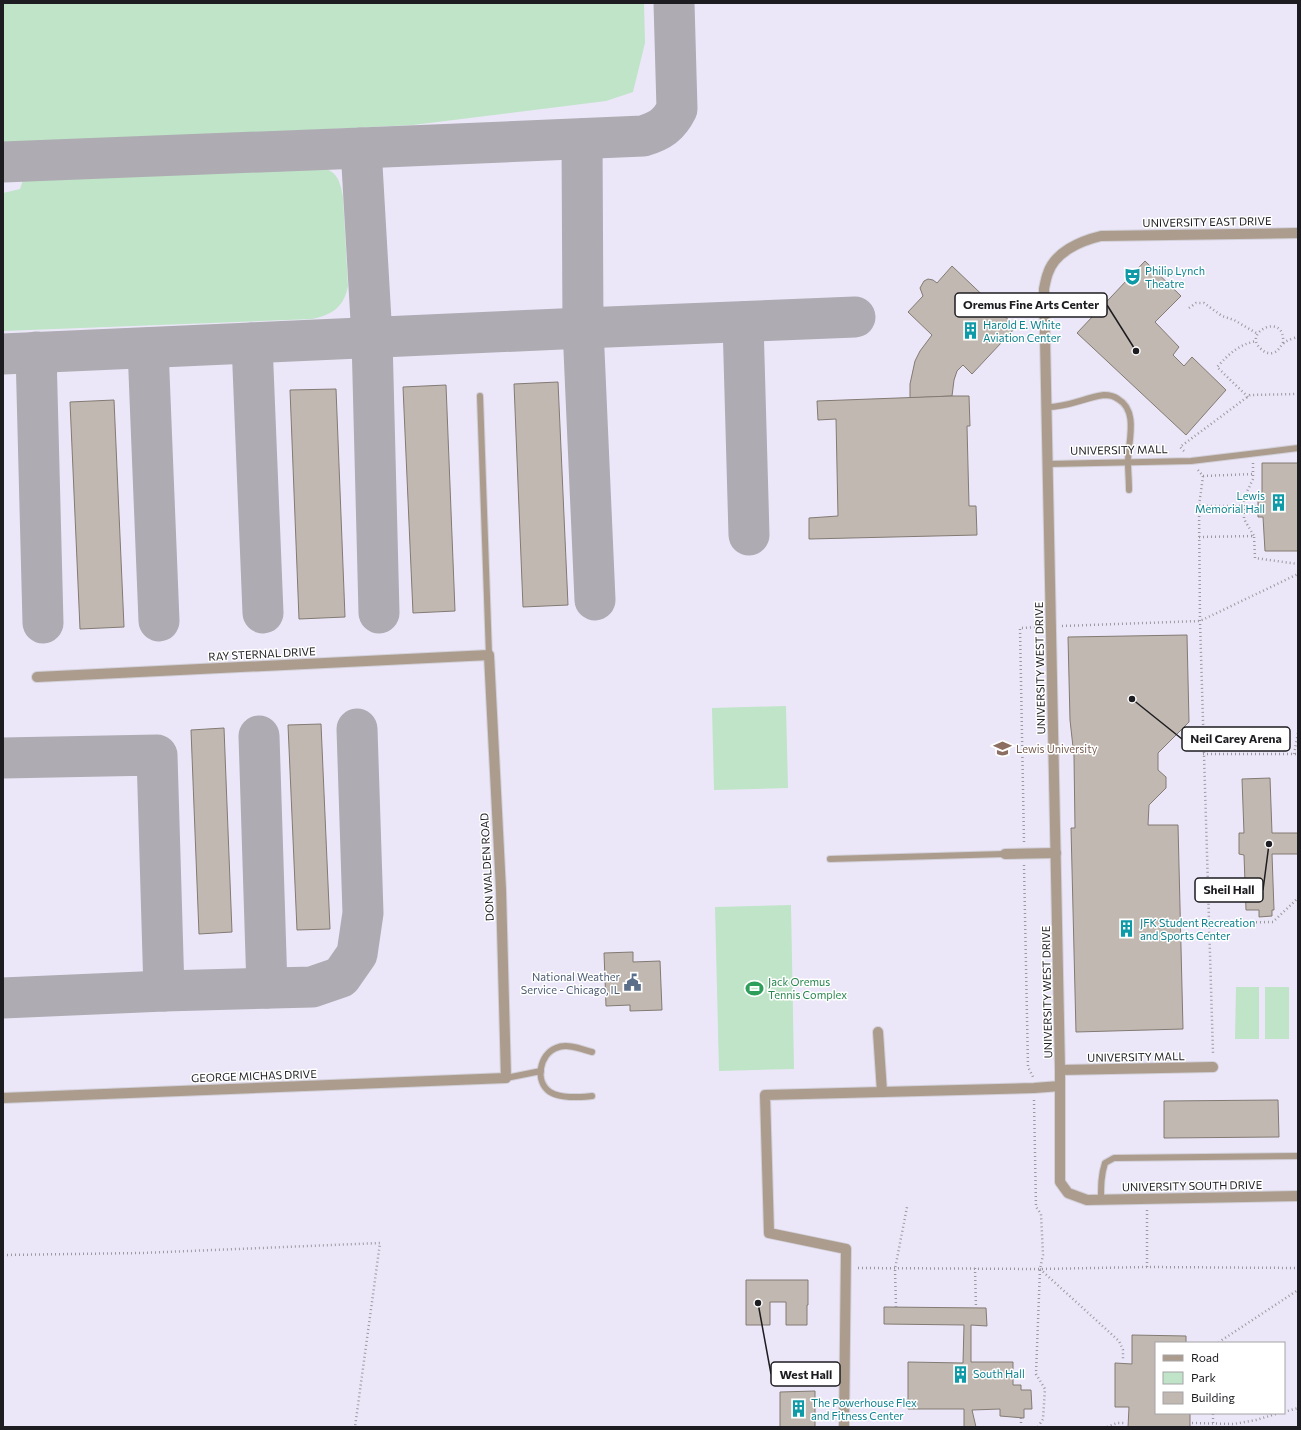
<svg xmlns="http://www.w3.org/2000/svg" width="1301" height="1430" viewBox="0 0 1301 1430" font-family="Commissioner,sans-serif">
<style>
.built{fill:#ebe7f8;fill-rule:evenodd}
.green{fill:#bfe4c7}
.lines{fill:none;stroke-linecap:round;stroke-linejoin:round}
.taxiway{stroke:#aeabb3;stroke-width:41}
.building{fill:#c1b8b1;stroke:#827a73}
.lane-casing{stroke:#d2d0d9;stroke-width:8}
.street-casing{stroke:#d2d0d9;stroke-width:12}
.path{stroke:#9b99a0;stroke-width:2.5;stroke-dasharray:1 3;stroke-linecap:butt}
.lane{stroke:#ac9c8e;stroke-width:6}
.street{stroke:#ac9c8e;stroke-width:10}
.labels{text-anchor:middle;stroke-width:3;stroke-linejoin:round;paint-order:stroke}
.street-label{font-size:11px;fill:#1d1c20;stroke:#fff}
.culture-label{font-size:11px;fill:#0d838f;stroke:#fff;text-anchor:start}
.education-label{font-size:11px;fill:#785e54;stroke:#fff;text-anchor:start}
.service-label{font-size:11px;fill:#4e5e75;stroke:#fff;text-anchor:end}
.leisure-label{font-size:11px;fill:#27864d;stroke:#fff;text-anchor:start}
.leader{fill:none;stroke:#1d1c20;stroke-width:1.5}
.callout-dot{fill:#1d1c20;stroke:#fff;stroke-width:1.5}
.callout{fill:#fff;stroke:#1d1c20;stroke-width:1.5}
.callout-label{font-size:12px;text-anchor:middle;font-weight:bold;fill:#1d1c20}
</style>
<rect width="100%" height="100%" fill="#f5f2fc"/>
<path class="built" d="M3 3H1298V1427H3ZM1156 1343H1284V1413H1156Z"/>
<g class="green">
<polygon points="3,3 644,3 645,43 633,92 606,101 413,125 23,144 3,143"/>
<path d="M309 166C333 168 339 173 343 197L348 286C344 307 332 315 312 319L3 331V193L20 189 24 177Z"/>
<polygon points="786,706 788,788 714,790 712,708"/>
<polygon points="791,905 794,1069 719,1071 715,907"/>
<polygon points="1236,987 1259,987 1259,1039 1235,1039"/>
<rect x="1265" y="987" width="24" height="52"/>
</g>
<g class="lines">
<g class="taxiway">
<polyline points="582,139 583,328 855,317"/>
<polyline points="361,148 372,338 379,613"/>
<path d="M3 162 361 148 643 136C660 131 669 125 677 109L674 3"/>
<polyline points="743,322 749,535"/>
<polyline points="252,343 263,613"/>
<polyline points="148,348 159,621"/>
<polyline points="36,352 43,623"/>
<polyline points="3,354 583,328 595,600"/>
<polyline points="259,736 267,988"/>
<polyline points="3,758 157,755 164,991"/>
<polyline points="3,998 164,991 312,987 341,977 357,954 363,913 357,729"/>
</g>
</g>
<g class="building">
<polygon points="1145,261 1181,296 1155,322 1179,347 1173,355 1184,366 1192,357 1226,390 1186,435 1077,333"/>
<polygon points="952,266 1016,327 972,374 963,365 957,371 954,380 952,396 910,398 910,384 915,361 920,351 932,335 908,312 923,296 920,288 924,281 928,279 933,280 937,283"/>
<polygon points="558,382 568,605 523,607 514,384"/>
<polygon points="446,385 455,611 413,613 403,387"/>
<polygon points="336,389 345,617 299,619 290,390"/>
<polygon points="952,396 969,396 970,426 967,426 969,506 976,506 977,535 809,539 809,518 838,516 836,419 818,420 817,401"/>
<polygon points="114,400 124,627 80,629 70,402"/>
<polygon points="1262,463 1298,463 1298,551 1265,551 1263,517 1258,517 1258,498 1262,497"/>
<polygon points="1187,635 1189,722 1158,753 1158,770 1166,777 1166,788 1149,805 1148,825 1178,825 1183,1029 1076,1032 1071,828 1075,828 1074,756 1070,720 1068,637"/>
<polygon points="321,724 330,929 297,930 288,725"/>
<polygon points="224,728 232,932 199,934 191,730"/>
<polygon points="1270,778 1272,833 1298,833 1298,854 1272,854 1274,910 1272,910 1272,916 1259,917 1259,910 1246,910 1244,855 1239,854 1239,833 1244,833 1242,779"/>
<polygon points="633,952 633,962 660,961 662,1010 630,1011 630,1005 606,1006 604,953"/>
<polygon points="1278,1100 1279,1137 1164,1138 1164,1101"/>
<polygon points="746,1280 808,1280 808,1305 807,1305 807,1325 786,1325 786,1302 770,1302 770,1325 746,1325"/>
<polygon points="884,1307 986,1308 987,1326 971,1325 971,1362 1013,1362 1013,1385 1021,1385 1021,1390 1031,1390 1032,1409 1024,1409 1024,1418 1000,1416 1000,1409 972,1410 976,1427 964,1427 964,1409 908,1409 908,1362 963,1363 964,1325 884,1324"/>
<polygon points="1132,1335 1186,1336 1186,1343 1156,1343 1156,1413 1190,1413 1190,1427 1128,1427 1129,1407 1115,1407 1115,1363 1132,1364"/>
<polygon points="815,1391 815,1427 780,1427 780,1392"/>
</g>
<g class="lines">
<defs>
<g id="lane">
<polyline points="480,396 489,655"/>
<path d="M1047 407C1069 407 1083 398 1104 395 1109 395 1114 396 1118 399 1139 411 1128 442 1128 462 1128 471 1129 480 1129 490"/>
<polyline points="1048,464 1191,461 1298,448"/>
<polyline points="830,859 1005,854"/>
<path d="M592 1052C581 1049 567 1043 556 1048 540 1054 534 1081 550 1092 561 1099 580 1097 592 1096"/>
<polyline points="506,1078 541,1071"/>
<path d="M1101 1200C1101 1186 1101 1175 1105 1163L1114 1158 1298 1156"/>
</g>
<g id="street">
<path d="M1298 233 1101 236C1080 241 1055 252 1048 273 1046 278 1045 284 1044 289L1060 1070V1182L1068 1193 1087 1200 1298 1196"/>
<polyline points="1005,854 1056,853"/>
<polyline points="878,1032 882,1092"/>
<polyline points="1060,1070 1213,1067"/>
<polyline points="3,1098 506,1078 501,890 489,655 37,677"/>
<polyline points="844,1427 846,1249 769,1233 765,1095 1034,1088 1060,1086"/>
</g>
</defs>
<use href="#lane" class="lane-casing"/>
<use href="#street" class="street-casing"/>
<g class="path">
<polyline points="1189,308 1196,303 1204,303 1222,316 1234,320 1258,334"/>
<path d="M1283 343C1286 311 1241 332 1261 349 1264 352 1268 354 1273 353 1279 351 1279 347 1284 343 1287 340 1294 338 1298 337"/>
<path d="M1248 397 1217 367C1229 354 1239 344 1257 341"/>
<polyline points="1184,451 1180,447 1250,395 1298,394"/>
<polyline points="1253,463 1253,479 1244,498 1244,519 1254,536"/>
<polyline points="1198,470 1203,476 1199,506 1200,621 1213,1054"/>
<polyline points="1203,476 1253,474"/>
<polyline points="1199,506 1244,506 1258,507"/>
<polyline points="1199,537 1254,536 1255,558 1298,564"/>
<polyline points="1062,626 1200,621 1298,574"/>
<polyline points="1203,754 1298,754"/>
<polyline points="1294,754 1298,733"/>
<polyline points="1024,842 1020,628 1039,627"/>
<polyline points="1024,865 1028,1067 1033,1077"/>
<polyline points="1208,923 1273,922 1298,898"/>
<polyline points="1034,1100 1036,1207 1041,1214 1043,1255 1040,1269 1036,1374 1045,1389 1043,1419 1038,1427"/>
<polyline points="1147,1210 1147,1267"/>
<polyline points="3,1255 142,1253 380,1243 355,1427"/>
<polyline points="858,1268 1040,1269 1147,1267 1298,1268"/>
<polyline points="975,1268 976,1308"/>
<polyline points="1040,1269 1119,1341 1123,1350 1123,1360"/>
<polyline points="896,1307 895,1269 907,1207"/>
<polyline points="1219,1343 1222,1340 1298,1290"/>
<polyline points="1284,1412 1298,1408"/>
<polyline points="1021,1418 1021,1427"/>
<polyline points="1192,1423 1234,1424 1256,1420 1279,1413"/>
<polyline points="1213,1423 1213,1413"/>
<polyline points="1107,1427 1117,1423 1126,1423"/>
</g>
<use href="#lane" class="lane"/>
<use href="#street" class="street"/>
</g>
<defs>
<symbol id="theatre-bare" viewBox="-9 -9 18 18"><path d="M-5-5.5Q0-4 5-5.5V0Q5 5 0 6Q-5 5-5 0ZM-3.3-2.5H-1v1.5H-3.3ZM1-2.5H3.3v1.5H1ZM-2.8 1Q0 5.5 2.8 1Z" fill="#0f9aa8" stroke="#fff" stroke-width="2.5" paint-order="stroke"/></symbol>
<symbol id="building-bare" viewBox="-9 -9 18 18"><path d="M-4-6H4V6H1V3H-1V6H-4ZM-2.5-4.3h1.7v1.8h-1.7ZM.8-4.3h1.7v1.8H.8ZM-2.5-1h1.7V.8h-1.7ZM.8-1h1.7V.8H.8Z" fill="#0f9aa8" stroke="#fff" stroke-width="2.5" paint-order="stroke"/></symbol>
<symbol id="university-bare" viewBox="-9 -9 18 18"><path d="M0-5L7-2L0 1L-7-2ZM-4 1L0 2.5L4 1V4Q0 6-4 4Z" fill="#8d6e63" stroke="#fff" stroke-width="2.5" paint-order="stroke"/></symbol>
<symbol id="civic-bare" viewBox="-9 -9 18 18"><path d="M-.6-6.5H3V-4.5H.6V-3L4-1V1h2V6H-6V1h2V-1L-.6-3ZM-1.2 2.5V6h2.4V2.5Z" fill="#5c6f8a" stroke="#fff" stroke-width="2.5" paint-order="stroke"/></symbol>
<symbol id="stadium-bare" viewBox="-9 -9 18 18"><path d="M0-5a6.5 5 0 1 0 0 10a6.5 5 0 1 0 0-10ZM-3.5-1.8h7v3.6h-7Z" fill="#2e9e5b" stroke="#fff" stroke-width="2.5" paint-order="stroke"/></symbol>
</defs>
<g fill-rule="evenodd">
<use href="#theatre-bare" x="1120" y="264" width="25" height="25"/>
<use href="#building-bare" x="958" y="318" width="25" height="25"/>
<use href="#building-bare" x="1266" y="490" width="25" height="25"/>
<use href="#university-bare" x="990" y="736" width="25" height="25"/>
<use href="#building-bare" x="1114" y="916" width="25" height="25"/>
<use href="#civic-bare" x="620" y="970" width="25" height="25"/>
<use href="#stadium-bare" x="742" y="976" width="25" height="25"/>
<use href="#building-bare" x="948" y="1362" width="25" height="25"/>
<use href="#building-bare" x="786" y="1396" width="25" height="25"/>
</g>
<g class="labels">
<g class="street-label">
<text transform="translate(1207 222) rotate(-1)" y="4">UNIVERSITY EAST DRIVE</text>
<text transform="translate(1119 450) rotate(-1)" y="4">UNIVERSITY MALL</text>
<text transform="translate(262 654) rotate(-3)" y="4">RAY STERNAL DRIVE</text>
<text transform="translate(1040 668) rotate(-91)" y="4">UNIVERSITY WEST DRIVE</text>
<text transform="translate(487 867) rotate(-93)" y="4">DON WALDEN ROAD</text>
<text transform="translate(1047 992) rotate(-91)" y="4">UNIVERSITY WEST DRIVE</text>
<text transform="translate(1136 1057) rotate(-1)" y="4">UNIVERSITY MALL</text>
<text transform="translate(254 1076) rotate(-2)" y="4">GEORGE MICHAS DRIVE</text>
<text transform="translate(1192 1186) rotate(-1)" y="4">UNIVERSITY SOUTH DRIVE</text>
</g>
<g class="culture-label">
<text x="1145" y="275">Philip Lynch<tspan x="1145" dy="13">Theatre</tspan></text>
<text x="983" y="329">Harold E. White<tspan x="983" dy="13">Aviation Center</tspan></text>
<text x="1265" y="500" text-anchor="end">Lewis<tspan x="1265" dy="13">Memorial Hall</tspan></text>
<text x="1140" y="927">JFK Student Recreation<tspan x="1140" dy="13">and Sports Center</tspan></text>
<text x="973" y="1378">South Hall</text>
<text x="811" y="1407">The Powerhouse Flex<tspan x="811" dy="13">and Fitness Center</tspan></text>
</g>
<g class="education-label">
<text x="1016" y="753">Lewis University</text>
</g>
<g class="service-label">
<text x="620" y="981">National Weather<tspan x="620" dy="13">Service - Chicago, IL</tspan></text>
</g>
<g class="leisure-label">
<text x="768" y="986">Jack Oremus<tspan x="768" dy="13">Tennis Complex</tspan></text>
</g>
</g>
<path class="leader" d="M1136 351L1107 305M1132 699L1182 739M1269 844L1263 890M758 1303L771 1374"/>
<g class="callout-dot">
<circle cx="1136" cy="351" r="4"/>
<circle cx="1132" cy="699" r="4"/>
<circle cx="1269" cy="844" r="4"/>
<circle cx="758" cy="1303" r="4"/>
</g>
<g class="callout">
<rect x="955" y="293" width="152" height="24" rx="4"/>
<rect x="1182" y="727" width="108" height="24" rx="4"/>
<rect x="1195" y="878" width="68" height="24" rx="4"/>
<rect x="771" y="1362" width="69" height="24" rx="4"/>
</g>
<g class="callout-label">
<text x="1031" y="309">Oremus Fine Arts Center</text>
<text x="1236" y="743">Neil Carey Arena</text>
<text x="1229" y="894">Sheil Hall</text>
<text x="806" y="1379">West Hall</text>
</g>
<rect width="1301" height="1430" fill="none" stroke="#1d1c20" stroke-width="8"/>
<rect x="1155" y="1342" width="130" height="72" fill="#ffffff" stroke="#a5a4a6"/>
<rect x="1163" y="1355" width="20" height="6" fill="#ac9c8e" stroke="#a5a4a6"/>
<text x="1191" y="1362" font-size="12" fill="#1d1c20">Road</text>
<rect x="1163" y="1372" width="20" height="12" fill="#bfe4c7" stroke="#a5a4a6"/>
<text x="1191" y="1382" font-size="12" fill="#1d1c20">Park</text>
<rect x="1163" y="1392" width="20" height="12" fill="#c1b8b1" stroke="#a5a4a6"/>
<text x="1191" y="1402" font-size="12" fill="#1d1c20">Building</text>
</svg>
